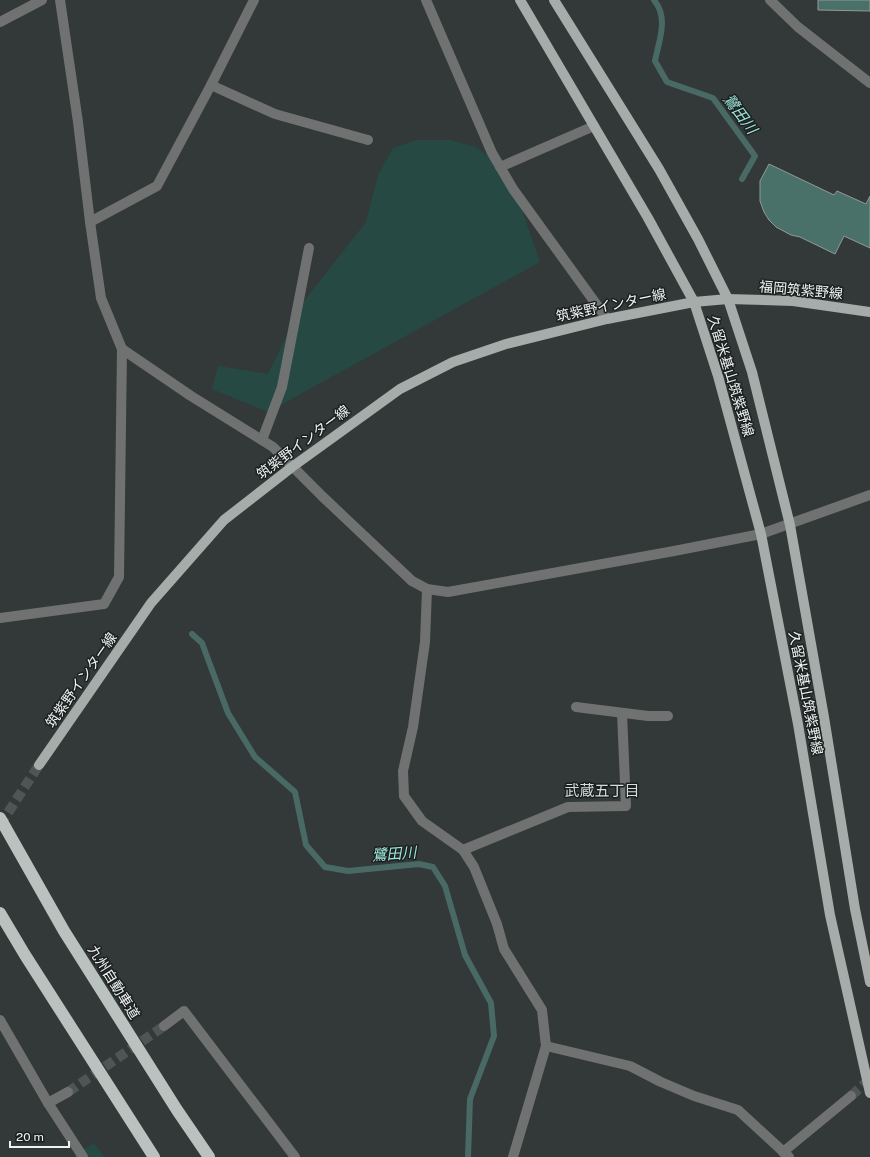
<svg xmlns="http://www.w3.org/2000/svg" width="870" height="1157" viewBox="0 0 870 1157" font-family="'Public Sans','Noto Sans JP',sans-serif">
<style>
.green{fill:#264943}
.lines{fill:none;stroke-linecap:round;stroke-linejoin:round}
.stream{stroke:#496965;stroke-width:6}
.building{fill:#49716a;stroke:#929a98}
.minor-tunnel{stroke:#4e5554;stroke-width:10;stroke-dasharray:10 5;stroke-linecap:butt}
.major-tunnel{stroke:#4e5554;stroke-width:10;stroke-dasharray:10 5;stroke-linecap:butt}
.minor{stroke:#6f7271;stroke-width:10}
.major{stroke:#a5acaa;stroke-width:10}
.highway{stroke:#bac2c0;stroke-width:12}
.labels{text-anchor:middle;stroke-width:3;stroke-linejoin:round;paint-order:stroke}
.street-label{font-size:14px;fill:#eef3f2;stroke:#1c1f1f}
.water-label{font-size:15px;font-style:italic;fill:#9ce6d9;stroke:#1c1f1f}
.neighbourhood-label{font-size:15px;fill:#d4dddb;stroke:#1c1f1f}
</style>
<rect width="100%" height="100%" fill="#323938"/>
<g class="green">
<polygon points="417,140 449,140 476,147 509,172 540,262 268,412 212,389 218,366 268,374 304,301 366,222 378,175 393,148"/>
<polygon points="94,1143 104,1157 73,1157"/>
</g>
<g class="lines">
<g class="stream">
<path d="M654 0C669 18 659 40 655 61L667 82 713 98 755 156 742 179"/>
<polyline points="192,634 202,643 228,713 255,757 295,792 306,845 325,867 348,871 419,864 433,867 445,886 465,955 491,1003 494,1036 470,1099 468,1157"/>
</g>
</g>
<g class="building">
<polygon points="818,0 870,0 870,11 818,10"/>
<polygon points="769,164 834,195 837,191 866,204 870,196 870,248 844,236 835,254 800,237 791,235 776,227 769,220 764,212 760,201 760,181"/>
</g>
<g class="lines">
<g class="minor-tunnel">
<polyline points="68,1092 164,1026"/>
<polyline points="851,1096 870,1079"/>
</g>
<polyline class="major-tunnel" points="0,825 39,765"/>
<g class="minor">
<polyline points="60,0 78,122 90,222 101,298 122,349 191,396 273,447 323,497 412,581 427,589 448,592 674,551 761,534 870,495"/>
<polyline points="426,0 492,153 513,189 607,319"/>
<polyline points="770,0 798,27 870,83"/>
<polyline points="0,22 42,0"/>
<polyline points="211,85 275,114 368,140"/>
<polyline points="500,167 594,126"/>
<polyline points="90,222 157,186 211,85 254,0"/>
<polyline points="262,440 282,387 309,248"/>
<polyline points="427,589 425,642 413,727 403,771 404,796 422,821 463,850 474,867 497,924 504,949 542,1010 546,1046 513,1157"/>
<polyline points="0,618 104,604 119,577 122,349"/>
<polyline points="576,707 648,716 668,716"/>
<polyline points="463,850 568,807 626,806 622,713"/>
<polyline points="0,1020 48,1103 83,1157"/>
<polyline points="164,1026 184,1011 295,1157"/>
<polyline points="546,1046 630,1066 661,1082 694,1096 738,1110 789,1157"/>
<polyline points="48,1103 68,1092"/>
<polyline points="783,1152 851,1096"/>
</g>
<g class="major">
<polyline points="520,0 648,218 694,302 718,376 761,534 798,724 830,915 870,1093"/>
<polyline points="554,0 659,169 698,239 728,299 752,372 790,525 824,717 855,909 870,982"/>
<polyline points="39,765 151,603 224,520 292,467 400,389 453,362 506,344 607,319 694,302 728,299 793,301 870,312"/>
</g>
<g class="highway">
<polyline points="0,818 64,931 177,1110 209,1157"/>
<polyline points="0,913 25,955 154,1157"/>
</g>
</g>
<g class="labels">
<g class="street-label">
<text transform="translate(801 290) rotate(5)" y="5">福岡筑紫野線</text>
<text transform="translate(611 305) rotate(-12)" y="5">筑紫野インター線</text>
<text transform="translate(731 376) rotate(73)" y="5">久留米基山筑紫野線</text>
<text transform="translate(303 442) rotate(-37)" y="5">筑紫野インター線</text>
<text transform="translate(81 680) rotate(-55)" y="5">筑紫野インター線</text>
<text transform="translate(806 693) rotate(79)" y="5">久留米基山筑紫野線</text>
<text transform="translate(114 982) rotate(58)" y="5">九州自動車道</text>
</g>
<g class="water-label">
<text transform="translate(740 114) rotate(53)" y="5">鷺田川</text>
<text transform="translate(394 854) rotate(-4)" y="5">鷺田川</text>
</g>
<g class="neighbourhood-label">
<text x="602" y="796">武蔵五丁目</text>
</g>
</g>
<path d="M10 1141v6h59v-6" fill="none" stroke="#eef3f2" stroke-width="2"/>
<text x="16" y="1141" font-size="12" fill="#eef3f2" stroke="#1c1f1f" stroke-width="3" paint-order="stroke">20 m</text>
</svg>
